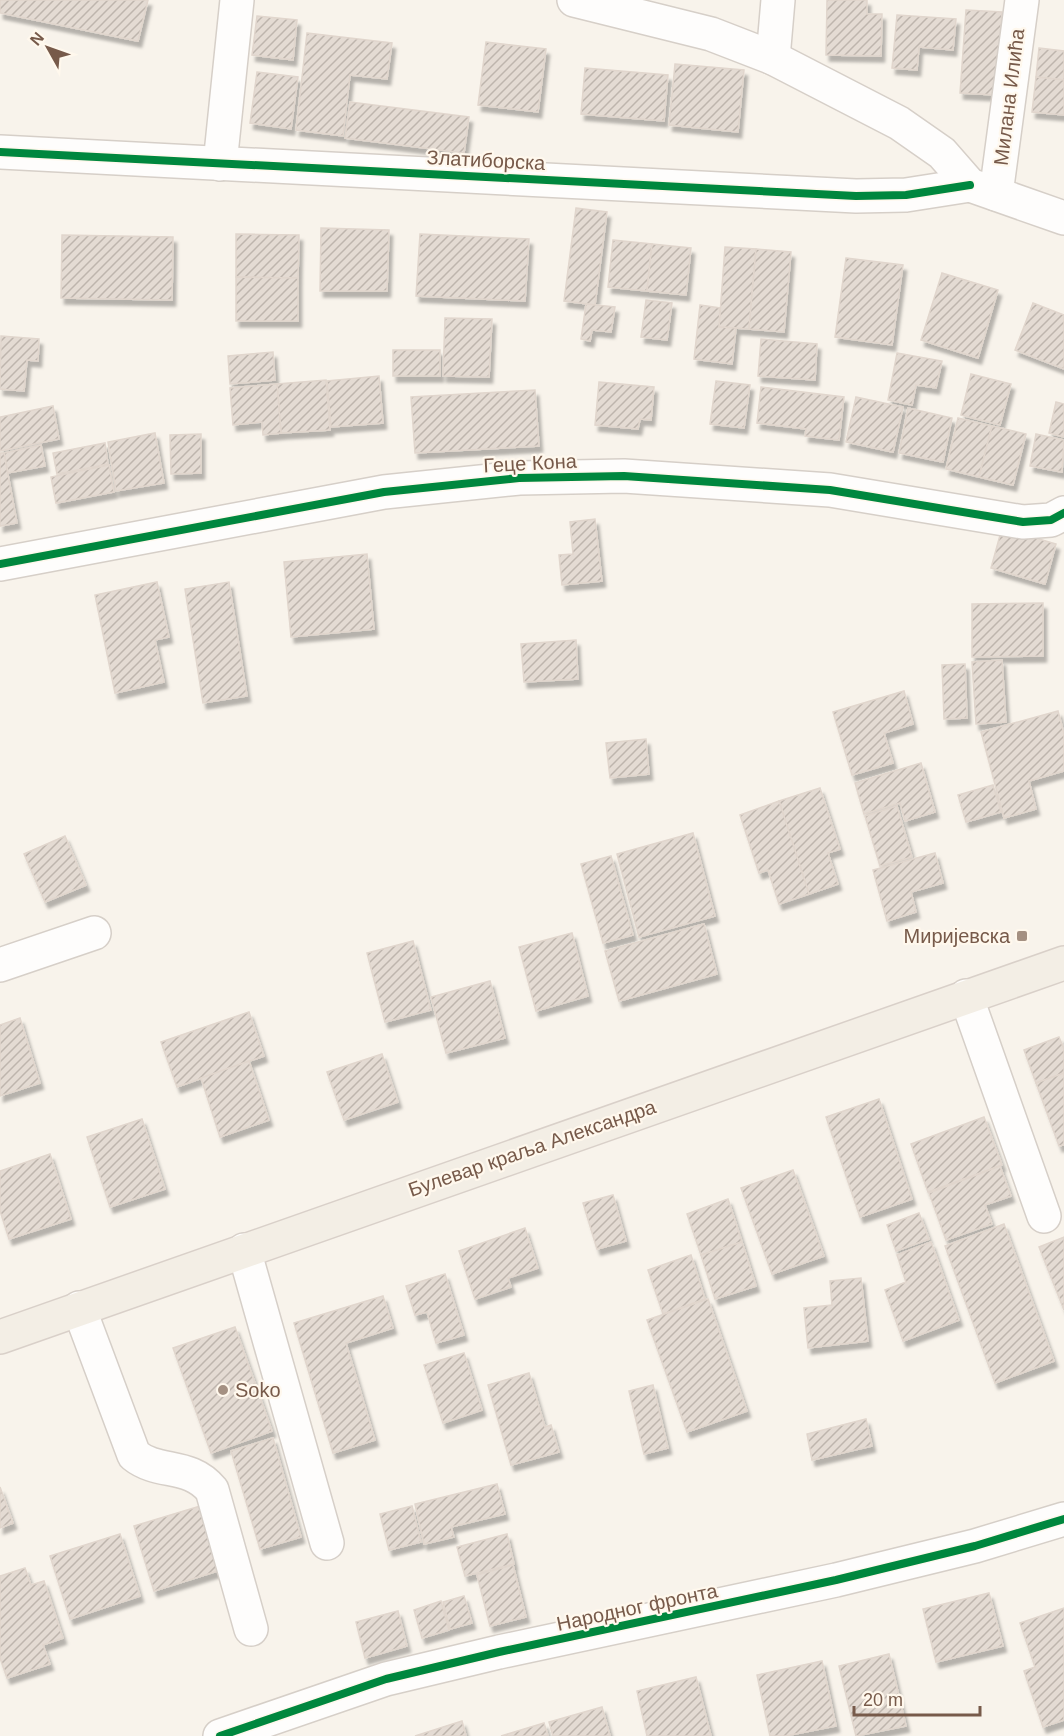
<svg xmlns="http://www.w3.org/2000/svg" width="1064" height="1736" viewBox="0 0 1064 1736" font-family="Helvetica,sans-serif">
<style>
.building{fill:url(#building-hatch);stroke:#e1d6cd;stroke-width:1.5;filter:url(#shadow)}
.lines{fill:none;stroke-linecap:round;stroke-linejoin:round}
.minor-casing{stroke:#d6cfc8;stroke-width:36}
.major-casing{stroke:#d9d0c9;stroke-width:36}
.minor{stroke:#fefdfc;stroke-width:33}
.major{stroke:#f3eee5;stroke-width:33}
.cycleway-casing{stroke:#fff8ed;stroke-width:11}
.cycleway{stroke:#00873e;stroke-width:8}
.poi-dot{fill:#a49082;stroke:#fff8ed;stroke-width:2}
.labels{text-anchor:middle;stroke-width:4.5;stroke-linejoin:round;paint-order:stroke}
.street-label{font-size:20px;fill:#775a4a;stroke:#fff8ed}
.poi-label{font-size:20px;fill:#775a4a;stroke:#fff8ed;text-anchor:end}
</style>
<defs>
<pattern id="building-hatch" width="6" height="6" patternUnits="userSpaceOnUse" patternTransform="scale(1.5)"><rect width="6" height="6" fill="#e4dbd3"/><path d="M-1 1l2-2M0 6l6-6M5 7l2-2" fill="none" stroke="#beb5ad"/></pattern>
<filter id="shadow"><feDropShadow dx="3.5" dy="6" stdDeviation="1.5" flood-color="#0004"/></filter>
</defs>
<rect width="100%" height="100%" fill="#f8f3eb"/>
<g class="building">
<polygon points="0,0 148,0 138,41 0,13"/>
<polygon points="827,0 867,0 867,14 882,14 881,56 826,55"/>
<polygon points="966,10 1002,12 996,95 960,93"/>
<polygon points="897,15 956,19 953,50 919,47 917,70 892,68"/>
<polygon points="257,16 297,20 293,60 252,55"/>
<polygon points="307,33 392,43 387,79 350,75 343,136 296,130"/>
<polygon points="486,42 546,49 538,112 478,105"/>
<polygon points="1039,48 1064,51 1064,80 1036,77"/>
<polygon points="675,64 744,70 738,132 669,125"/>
<polygon points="585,68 668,75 664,121 581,114"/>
<polygon points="257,72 298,77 291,129 250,123"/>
<polygon points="1036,77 1064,80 1064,115 1032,112"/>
<polygon points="350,102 469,117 464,153 345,138"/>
<polygon points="576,208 607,212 595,305 564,301"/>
<polygon points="321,228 389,230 387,291 320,291"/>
<polygon points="236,234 299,235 298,278 236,277"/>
<polygon points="420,234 529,239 525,301 416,296"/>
<polygon points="62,235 173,237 172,300 61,298"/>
<polygon points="613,240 652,244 647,291 608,287"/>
<polygon points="652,244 691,248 686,295 647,291"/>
<polygon points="725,247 756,249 749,329 719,327"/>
<polygon points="756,249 791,252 784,332 749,329"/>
<polygon points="846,258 903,265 892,345 835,337"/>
<polygon points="942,273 998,290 978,358 921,340"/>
<polygon points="236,277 298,278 298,321 236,321"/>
<polygon points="646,300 672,303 667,340 641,337"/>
<polygon points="1033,303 1064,315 1064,369 1015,350"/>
<polygon points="586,304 615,307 611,332 592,330 590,341 581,339"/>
<polygon points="700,305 720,308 719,327 736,328 732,364 694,359"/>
<polygon points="445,318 492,319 489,377 443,376"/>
<polygon points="1,336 39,339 38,361 27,360 24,391 0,389"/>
<polygon points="761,339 817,344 815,380 758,376"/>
<rect x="393" y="350" width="47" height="26"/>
<polygon points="273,352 275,380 230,384 228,356"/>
<polygon points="897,353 942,361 936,388 916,385 912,405 888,400"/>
<polygon points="971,374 1011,384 1000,425 961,415"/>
<polygon points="379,376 383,423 331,427 327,381"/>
<polygon points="326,380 330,430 281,433 277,384"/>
<polygon points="716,381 750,385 744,428 710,424"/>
<polygon points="599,382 654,387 651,420 640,419 638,429 595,425"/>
<polygon points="277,384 281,433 263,435 262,422 233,425 230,388"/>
<polygon points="761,387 844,397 839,440 805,436 806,429 757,423"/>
<polygon points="535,390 539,446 415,453 411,397"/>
<polygon points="856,397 903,407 893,452 846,442"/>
<polygon points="1056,402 1064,404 1064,437 1049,433"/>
<polygon points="53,406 59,439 0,451 0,417"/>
<polygon points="908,408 952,418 943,462 899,453"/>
<polygon points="958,418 992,426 979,477 946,469"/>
<polygon points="992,426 1026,434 1013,485 979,477"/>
<polygon points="155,433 164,483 116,491 108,442"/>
<polygon points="201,434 201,473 171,474 170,435"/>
<polygon points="1036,434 1064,440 1062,472 1030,466"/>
<polygon points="105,443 108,464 57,474 53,453"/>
<polygon points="41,445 45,466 8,473 4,453"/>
<polygon points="0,453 4,453 17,523 0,526"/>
<polygon points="109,465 114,492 56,503 51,477"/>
<polygon points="595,519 602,581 562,585 559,555 573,554 570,522"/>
<polygon points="1002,528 1056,544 1045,584 991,568"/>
<polygon points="367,554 374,629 291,637 284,562"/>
<polygon points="157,582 169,637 155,640 164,682 115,693 95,595"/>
<polygon points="229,582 247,696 203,703 185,589"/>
<polygon points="1043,603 1043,656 972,657 972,604"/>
<polygon points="576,640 578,679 524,682 521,644"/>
<polygon points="1002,660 1006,722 976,724 972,662"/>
<polygon points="965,664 967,718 944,719 942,665"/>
<polygon points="904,691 913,724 884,733 893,763 852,775 833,712"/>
<polygon points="1058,711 1064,734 1064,771 1029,781 1036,809 1004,818 981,732"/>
<polygon points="646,739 649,774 610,778 606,743"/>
<polygon points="921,763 935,812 905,821 900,803 864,814 855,783"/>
<polygon points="993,785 1001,812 966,822 958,795"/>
<polygon points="820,788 840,849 828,853 838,884 809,894 779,801"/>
<polygon points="779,801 809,894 779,904 768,870 759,873 740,815"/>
<polygon points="897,806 912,857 880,866 865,816"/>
<polygon points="693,833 715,916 639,937 617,854"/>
<polygon points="65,836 86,885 45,902 24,854"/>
<polygon points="935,853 943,883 911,892 916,912 887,921 873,870"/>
<polygon points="611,856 633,935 603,943 581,864"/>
<polygon points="704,924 717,974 619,1001 605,951"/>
<polygon points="572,933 588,996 536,1011 519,947"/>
<polygon points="413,941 431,1010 385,1022 367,953"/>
<polygon points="490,981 505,1038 446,1053 431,997"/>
<polygon points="249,1012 264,1056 177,1087 161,1042"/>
<polygon points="20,1018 40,1083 0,1096 0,1025"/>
<polygon points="1059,1037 1064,1049 1064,1073 1036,1083 1024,1050"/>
<polygon points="382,1054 398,1102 344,1120 327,1072"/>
<polygon points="249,1061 269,1120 220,1137 201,1078"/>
<polygon points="1064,1073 1064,1145 1059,1146 1036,1083"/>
<polygon points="879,1099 912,1199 860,1217 826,1117"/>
<polygon points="984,1117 1002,1165 928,1192 911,1144"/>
<polygon points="142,1119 165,1189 110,1207 87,1137"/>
<polygon points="50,1154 71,1219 9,1239 0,1211 0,1171"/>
<polygon points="1000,1166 1011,1196 985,1205 992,1224 946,1240 929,1193"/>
<polygon points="793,1170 824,1256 772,1274 741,1188"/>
<polygon points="613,1195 626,1241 597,1249 583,1203"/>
<polygon points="728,1199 742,1242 701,1255 687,1214"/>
<polygon points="919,1213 929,1239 896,1251 887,1225"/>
<polygon points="1004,1224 1054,1361 995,1383 945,1246"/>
<polygon points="525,1228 538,1268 508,1278 511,1287 475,1299 459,1251"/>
<polygon points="1064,1237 1064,1310 1039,1247"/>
<polygon points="742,1242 756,1286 715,1299 701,1255"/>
<polygon points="931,1242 959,1320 903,1341 885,1290 906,1282 897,1255"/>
<polygon points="691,1255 705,1299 663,1314 648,1270"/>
<polygon points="445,1274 464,1335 436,1343 427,1312 415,1315 406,1286"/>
<polygon points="861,1278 868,1341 808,1348 804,1308 832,1305 830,1281"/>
<polygon points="383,1296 393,1328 346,1343 375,1440 333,1453 294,1323"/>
<polygon points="708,1299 747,1411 687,1432 647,1320"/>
<polygon points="235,1327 272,1431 211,1453 173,1348"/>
<polygon points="464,1353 482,1410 443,1423 424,1365"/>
<polygon points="529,1373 545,1427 551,1425 559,1452 511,1465 488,1385"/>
<polygon points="653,1385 668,1448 644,1454 629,1391"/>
<polygon points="866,1419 872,1446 812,1460 807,1434"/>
<polygon points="273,1438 301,1537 260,1549 231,1451"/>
<polygon points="497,1484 505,1514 451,1527 454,1537 424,1544 415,1504"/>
<polygon points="0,1487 13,1523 0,1528"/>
<polygon points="207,1504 227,1568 154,1591 134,1526"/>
<polygon points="412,1506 421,1542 389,1550 380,1514"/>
<polygon points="120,1534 140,1596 70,1619 50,1556"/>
<polygon points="507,1534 514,1564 465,1576 457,1547"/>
<polygon points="513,1565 526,1617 490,1626 477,1575"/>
<polygon points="25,1568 31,1585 44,1581 63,1638 43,1645 50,1664 7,1678 0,1658 0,1576"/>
<polygon points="989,1593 1003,1646 936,1662 923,1609"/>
<polygon points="464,1596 472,1623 450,1629 443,1602"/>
<polygon points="441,1601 449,1630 422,1638 414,1610"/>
<polygon points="1064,1608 1064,1720 1043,1727 1024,1671 1035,1667 1020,1623"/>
<polygon points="398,1611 407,1646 365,1658 356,1622"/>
<polygon points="889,1654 906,1726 856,1736 839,1666"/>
<polygon points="822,1661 836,1726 785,1736 770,1736 757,1675"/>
<polygon points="696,1677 711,1736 647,1736 637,1691"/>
<polygon points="602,1707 610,1736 553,1736 549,1722"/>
<polygon points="462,1721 466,1736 415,1736"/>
<polygon points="544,1723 548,1736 501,1736"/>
</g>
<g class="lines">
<defs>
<g id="minor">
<polyline points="574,0 711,34 773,58 899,123 942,153 970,185 1064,218"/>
<polyline points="773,58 778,0"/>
<polyline points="0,152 856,196 906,195 970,185"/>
<polyline points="220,164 237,0"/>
<polyline points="996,194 1022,0"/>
<polyline points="0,564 384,492 519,478 624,476 830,490 1023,522 1051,520 1064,513"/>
<polyline points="0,965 94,933"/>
<polyline points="966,996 1044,1216"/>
<polyline points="244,1250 327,1543"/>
<path d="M79 1308 134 1455C159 1475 189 1462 212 1490L251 1629"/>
<polyline points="220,1736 386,1679 499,1652 836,1580 975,1546 1064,1519"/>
</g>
<polyline id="major" points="0,1337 1064,963"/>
</defs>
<use href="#minor" class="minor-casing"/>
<use href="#major" class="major-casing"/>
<use href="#minor" class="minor"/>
<use href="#major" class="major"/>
<defs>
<g id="cycleway">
<polyline points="0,152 856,196 906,195 970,185"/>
<polyline points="0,564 384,492 519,478 624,476 830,490 1023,522 1051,520 1064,513"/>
<polyline points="220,1736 386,1679 499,1652 836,1580 975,1546 1064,1519"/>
</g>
</defs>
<use href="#cycleway" class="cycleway-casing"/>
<use href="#cycleway" class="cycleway"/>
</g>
<g class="poi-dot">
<rect x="1016" y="930" width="12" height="12" rx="3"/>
<circle cx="223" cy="1390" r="6"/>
</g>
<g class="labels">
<g class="street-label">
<text transform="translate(1009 97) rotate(-83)" y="7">Милана Илића</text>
<text transform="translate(486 160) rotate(3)" y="7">Златиборска</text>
<text transform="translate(530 463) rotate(-3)" y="7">Геце Кона</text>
<text transform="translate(532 1148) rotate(-19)" y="7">Булевар краља Александра</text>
<text transform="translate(637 1607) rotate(-12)" y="7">Народног фронта</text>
</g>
<g class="poi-label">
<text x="1010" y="943">Миријевска</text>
<text x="235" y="1397" text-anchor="start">Soko</text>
</g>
</g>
<g transform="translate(48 48) rotate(310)" stroke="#fff8ed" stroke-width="4.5" paint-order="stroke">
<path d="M0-4.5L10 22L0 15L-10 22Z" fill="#775a4a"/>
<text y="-9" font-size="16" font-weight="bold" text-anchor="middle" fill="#775a4a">N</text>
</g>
<path d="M854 1706v9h126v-9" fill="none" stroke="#775a4a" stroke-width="3"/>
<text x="863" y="1706" font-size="18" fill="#775a4a" stroke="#fff8ed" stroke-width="4.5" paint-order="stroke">20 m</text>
</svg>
